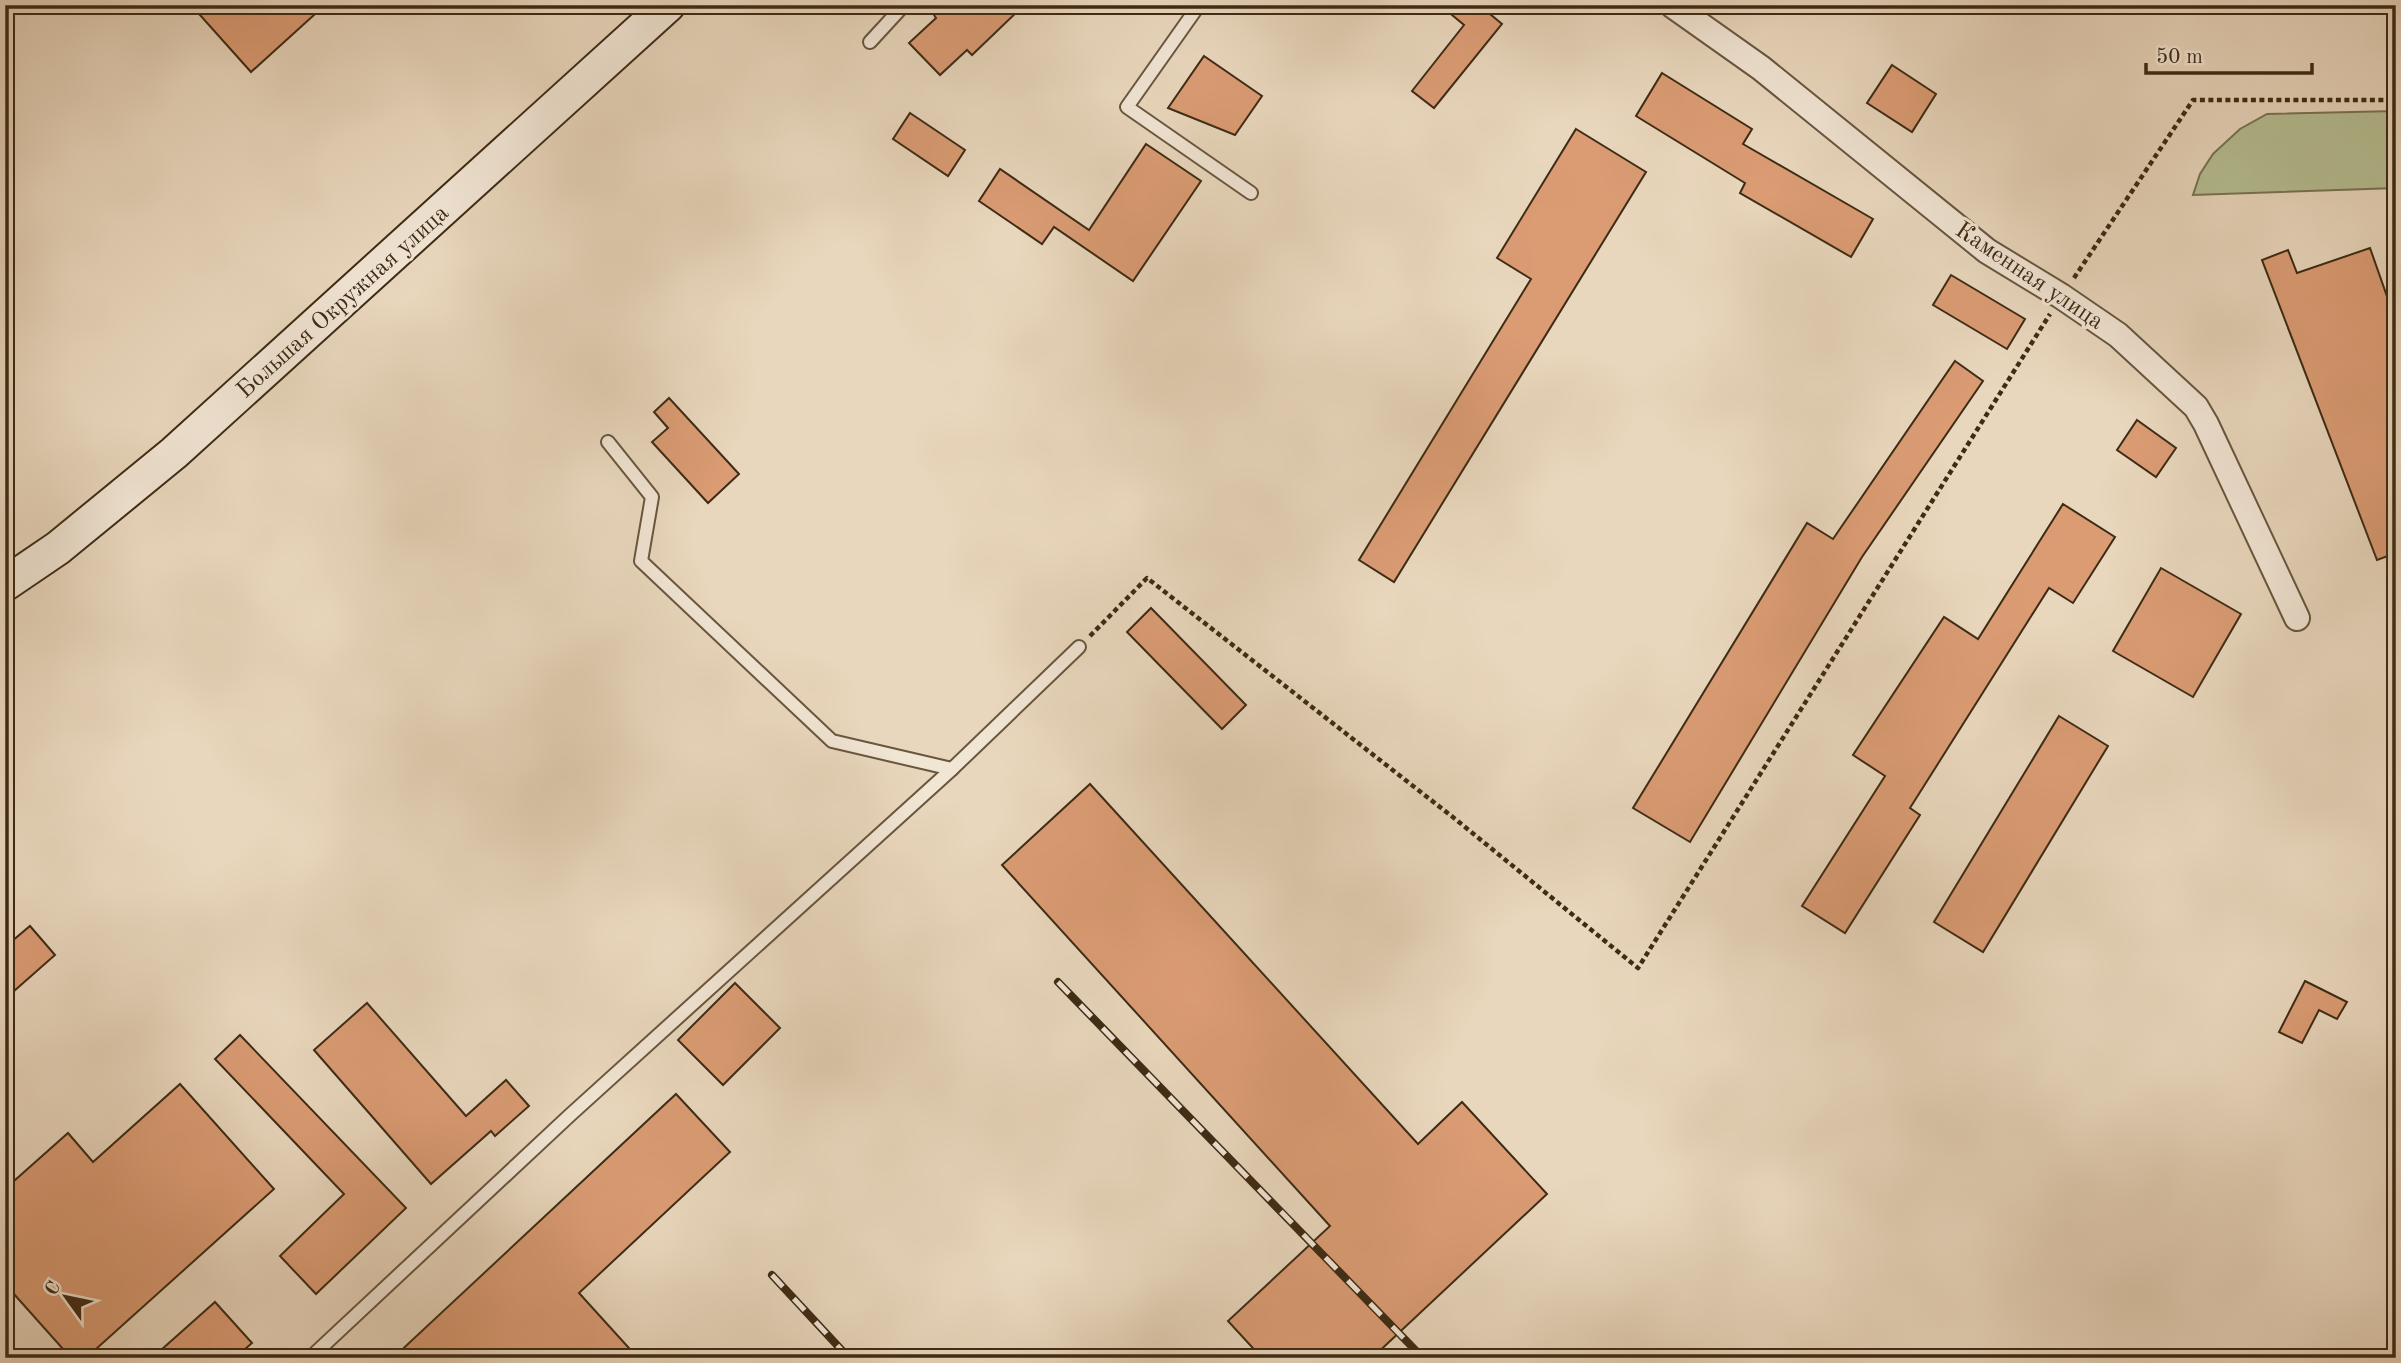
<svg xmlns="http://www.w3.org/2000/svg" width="2401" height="1363" viewBox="0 0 2401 1363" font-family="'Old Standard TT',serif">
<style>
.green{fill:#b5be92;stroke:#797454;stroke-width:2}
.building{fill:#db9c74;stroke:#3d2b15;stroke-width:2}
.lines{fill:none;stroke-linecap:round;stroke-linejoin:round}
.lane-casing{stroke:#68563f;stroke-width:16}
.street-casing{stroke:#68563f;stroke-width:28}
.secondary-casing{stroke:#3d2b15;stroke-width:37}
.path{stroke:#3d2b15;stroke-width:4.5;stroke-dasharray:5 3.5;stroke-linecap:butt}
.lane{stroke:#f1e5d4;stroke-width:12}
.street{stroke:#f1e5d4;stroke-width:24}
.secondary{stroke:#f1e5d4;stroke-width:33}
.rail-casing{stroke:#3d2b15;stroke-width:8}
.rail{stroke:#f1e5d4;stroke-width:5;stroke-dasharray:16;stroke-linecap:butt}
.labels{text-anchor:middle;stroke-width:6;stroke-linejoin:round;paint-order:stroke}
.street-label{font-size:24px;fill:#3d2b15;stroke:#f1e5d4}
</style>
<rect width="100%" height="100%" fill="#e9d7bd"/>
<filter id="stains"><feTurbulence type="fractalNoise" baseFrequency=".00286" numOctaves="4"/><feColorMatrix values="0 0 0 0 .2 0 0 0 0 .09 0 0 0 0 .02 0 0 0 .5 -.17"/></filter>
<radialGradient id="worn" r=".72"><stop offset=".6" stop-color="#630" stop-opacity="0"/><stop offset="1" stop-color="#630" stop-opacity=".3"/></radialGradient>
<polygon class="green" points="2396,111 2396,188 2193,195 2200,174 2213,154 2240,129 2267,114"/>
<g class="building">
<polygon points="191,5 325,5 251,72"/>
<polygon points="944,5 1024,5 972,55 967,50 940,75 909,43 936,18 934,15"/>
<polygon points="1440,5 1479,5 1502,24 1434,108 1412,91 1464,25"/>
<polygon points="1204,56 1262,96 1235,135 1168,108"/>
<polygon points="1892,65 1936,94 1912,132 1867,103"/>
<polygon points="1662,73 1752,129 1743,144 1873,219 1851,257 1740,193 1745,183 1636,116"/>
<polygon points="910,113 965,150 948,176 893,139"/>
<polygon points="1576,129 1646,172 1394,582 1359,560 1531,279 1497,258"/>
<polygon points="1146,144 1201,181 1133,281 1054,227 1042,244 979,201 1000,169 1089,230"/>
<polygon points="2370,248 2396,322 2396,553 2377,560 2262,260 2288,250 2297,273"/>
<polygon points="1951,275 2025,319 2007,349 1933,305"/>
<polygon points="1955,361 1983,381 1862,557 1690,842 1633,808 1807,523 1833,539"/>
<polygon points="669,398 739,474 708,503 652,442 668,428 654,412"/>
<polygon points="2137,420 2176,448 2156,477 2117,450"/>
<polygon points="2063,504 2115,537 2073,603 2049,588 1910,808 1920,815 1845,933 1802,906 1885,776 1853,755 1944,617 1978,639"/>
<polygon points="2161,568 2241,614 2193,697 2113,651"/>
<polygon points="1151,608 1246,705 1222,729 1127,632"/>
<polygon points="2059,716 2108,746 1983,952 1934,922"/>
<polygon points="1090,784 1418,1144 1462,1102 1547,1194 1372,1358 1262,1358 1228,1321 1330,1226 1002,865"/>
<polygon points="30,926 55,955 5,999 5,947"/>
<polygon points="2305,981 2347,1002 2337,1019 2319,1010 2302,1043 2279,1032"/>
<polygon points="735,983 780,1028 723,1085 678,1040"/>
<polygon points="367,1003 466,1116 506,1080 529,1106 495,1136 491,1131 431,1184 314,1050"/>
<polygon points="240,1035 406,1208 316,1294 280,1256 344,1194 215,1059"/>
<polygon points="180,1084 274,1189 86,1358 71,1358 5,1284 5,1189 68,1133 93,1162"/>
<polygon points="676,1094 730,1152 579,1293 638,1358 393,1358"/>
<polygon points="215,1302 252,1343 235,1358 152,1358"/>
</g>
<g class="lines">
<defs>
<g id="lane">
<polyline points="1199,5 1127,107 1251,193"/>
<polyline points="870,42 904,5"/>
<polyline points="608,442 652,497 641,561 832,741 952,769"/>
<polyline points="310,1358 569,1116 952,769 1079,647"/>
</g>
<polyline id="street" points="1672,5 1761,68 1987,251 2061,296 2118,335 2196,407 2206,424 2297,618"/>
<polyline id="secondary" points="5,584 58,548 174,453 668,5"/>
</defs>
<use href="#lane" class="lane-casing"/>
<use href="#street" class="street-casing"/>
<use href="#secondary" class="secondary-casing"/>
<g class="path">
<polyline points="2074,278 2193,100 2396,100"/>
<polyline points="1090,636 1147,578 1454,818 1638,968 2050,314"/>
</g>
<use href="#lane" class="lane"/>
<use href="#street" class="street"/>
<use href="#secondary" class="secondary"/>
<defs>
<g id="rail">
<polyline points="1058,982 1423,1358"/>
<polyline points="772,1275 849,1358"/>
</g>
</defs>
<use href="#rail" class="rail-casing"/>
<use href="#rail" class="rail"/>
</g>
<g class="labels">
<g class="street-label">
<text transform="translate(2030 275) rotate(34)" y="8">Каменная улица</text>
<text transform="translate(342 301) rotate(-42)" y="8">Большая Окружная улица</text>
</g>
</g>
<rect width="2401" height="1363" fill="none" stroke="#e9d7bd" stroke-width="28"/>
<rect x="7" y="7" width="2387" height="1349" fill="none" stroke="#3d2b15" stroke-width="3.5"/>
<rect x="14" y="14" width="2373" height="1335" fill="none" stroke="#3d2b15" stroke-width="2"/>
<g transform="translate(66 1297) rotate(303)" stroke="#f1e5d4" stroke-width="5" paint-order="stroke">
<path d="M0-5L12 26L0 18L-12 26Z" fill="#3d2b15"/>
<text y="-10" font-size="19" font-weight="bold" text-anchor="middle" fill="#3d2b15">С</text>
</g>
<path d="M2146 63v10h166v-10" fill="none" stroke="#3d2b15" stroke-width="3.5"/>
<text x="2156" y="63" font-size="21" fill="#3d2b15" stroke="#f1e5d4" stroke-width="5" paint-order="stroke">50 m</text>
<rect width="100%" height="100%" filter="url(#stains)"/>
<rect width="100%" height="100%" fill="url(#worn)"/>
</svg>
